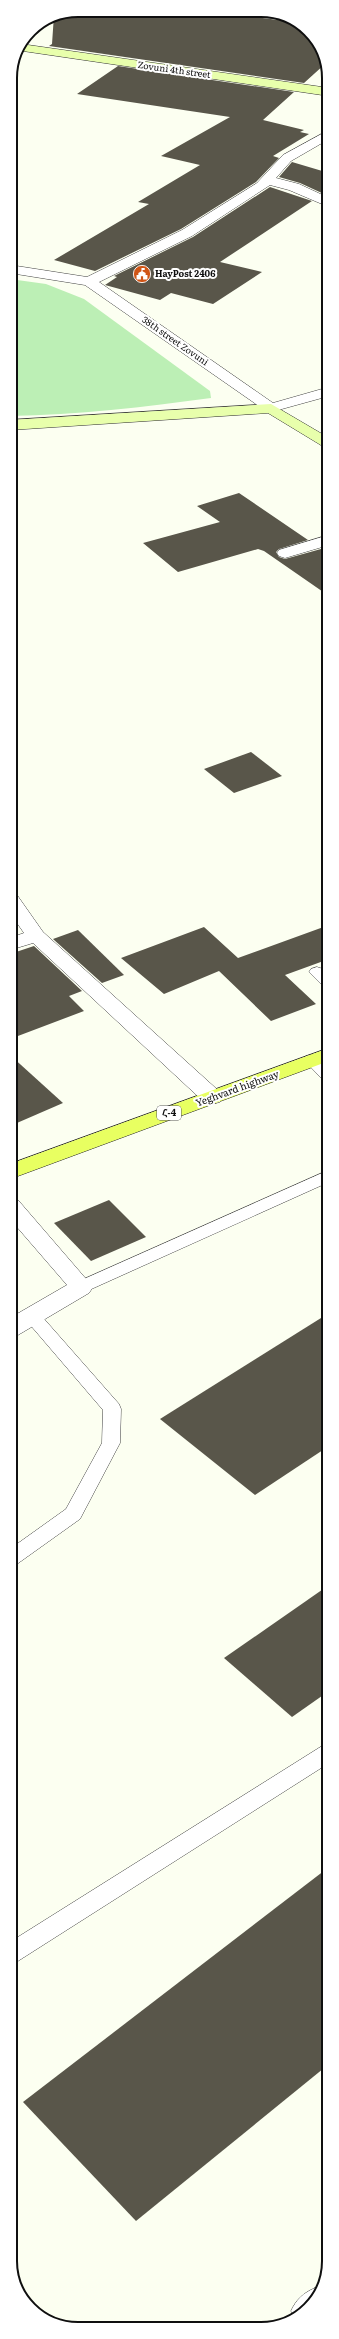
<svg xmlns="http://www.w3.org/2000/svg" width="339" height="2339" viewBox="0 0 339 2339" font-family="Literata,'Noto Sans Armenian',serif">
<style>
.green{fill:#bcefb5}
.building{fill:#59564a}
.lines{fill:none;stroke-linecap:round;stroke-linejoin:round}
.lane-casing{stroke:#424242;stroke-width:1}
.street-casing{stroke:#424242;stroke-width:1}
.secondary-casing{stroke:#313131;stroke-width:1}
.primary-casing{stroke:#202020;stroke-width:1}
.lane{fill:#fff;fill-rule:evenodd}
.street{fill:#fff;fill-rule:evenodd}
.secondary{fill:#e8ffac;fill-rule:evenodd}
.primary{fill:#e8ff61;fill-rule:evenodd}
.labels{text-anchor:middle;stroke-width:4;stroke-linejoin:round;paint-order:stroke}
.far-street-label{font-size:9px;fill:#0f0f0f;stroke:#fff}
.far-poi-label{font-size:9px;font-weight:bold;fill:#0f0f0f;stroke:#fff;text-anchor:start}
.shield{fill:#fff;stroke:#575757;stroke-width:1}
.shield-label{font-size:9px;font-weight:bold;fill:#0f0f0f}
.street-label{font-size:10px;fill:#0f0f0f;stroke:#fff}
.rim{fill:none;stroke:#0f0f0f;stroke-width:2}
</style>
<rect width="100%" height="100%" fill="#fcfff1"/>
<path class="green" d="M10 279 46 284 84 299 210 391 211 398C144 407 78 415 10 416Z"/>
<g class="building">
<polygon points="223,13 295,22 312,33 325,64 304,83 49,46 52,44 54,15"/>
<polygon points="118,66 294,92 263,120 304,130 300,132 309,134 273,156 279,158 256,182 181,229 95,271 54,260 149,204 138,202 200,165 161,156 230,117 77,94"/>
<polygon points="292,162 329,173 329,190 324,194 300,183 279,177"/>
<polygon points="270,187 312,201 220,262 262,272 213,304 171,293 160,300 105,285 117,277 114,276 193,237"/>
<polygon points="239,493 308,540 279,549 276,552 279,557 285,559 321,549 329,554 329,596 264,551 258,549 178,572 143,543 220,522 197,506"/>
<polygon points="251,752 282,776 234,793 204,769"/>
<polygon points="329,925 329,959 285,975 316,1004 271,1021 219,971 164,994 121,958 204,927 238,958"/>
<polygon points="78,930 124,975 102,983 53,939"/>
<polygon points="34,946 82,991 69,996 84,1011 10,1039 10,954"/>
<polygon points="10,1055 63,1103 10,1126"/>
<polygon points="109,1200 146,1237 91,1261 54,1223"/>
<polygon points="329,1313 329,1446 255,1495 160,1419"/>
<polygon points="329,1585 329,1691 292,1717 224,1658"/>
<polygon points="329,1867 329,2064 136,2221 23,2102"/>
</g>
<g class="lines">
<defs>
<g id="lane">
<polygon points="317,967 323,969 329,975 329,988 323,986 309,972 311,969"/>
<polygon points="312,1055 318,1056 329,1067 329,1081 323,1080 304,1060 306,1056"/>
<polygon points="329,1170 329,1182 87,1291 81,1293 75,1291 72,1287 75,1283"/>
<polygon points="32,1310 38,1312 119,1404 121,1409 120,1443 80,1519 17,1564 10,1566 10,1549 66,1509 102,1443 103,1410 26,1320 23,1316 26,1312"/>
<polygon points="329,1744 329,1763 18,1961 10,1964 10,1942 322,1746"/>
<path d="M315 2288 321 2291 309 2309 294 2316 291 2311C296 2300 303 2293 315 2288Z"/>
</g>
<g id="street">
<polygon points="270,12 281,14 291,20 249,16 243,13"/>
<polygon points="329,130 329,139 291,161 276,178 299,184 329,198 329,207 289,190 270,185 192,236 99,282 273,403 329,387 329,396 271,412 266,411 85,285 10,273 10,265 87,277 182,230 257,183 283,155"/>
<polygon points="329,535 329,545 285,558 279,556 277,553 279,550"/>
<polygon points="10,893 17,895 43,932 220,1092 223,1097 220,1102 212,1104 204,1102 33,943 10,950 10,938 24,933 10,913"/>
<polygon points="10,1198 18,1200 93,1287 89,1293 18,1335 10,1337 10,1318 67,1285 10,1219"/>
</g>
<g id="secondary">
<polygon points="21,44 329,88 329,96 16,50"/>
<polygon points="271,404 329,438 329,450 268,413 10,430 10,420"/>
</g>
<polygon id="primary" points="329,1048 329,1061 10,1179 10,1164"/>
</defs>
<use href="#lane" class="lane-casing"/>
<use href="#street" class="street-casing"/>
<use href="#secondary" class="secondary-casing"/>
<use href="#primary" class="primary-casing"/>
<use href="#lane" class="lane"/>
<use href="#street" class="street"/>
<use href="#secondary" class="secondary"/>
<use href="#primary" class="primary"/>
</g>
<defs>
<symbol id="civic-disc" viewBox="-11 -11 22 22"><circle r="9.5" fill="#d05516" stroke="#fff"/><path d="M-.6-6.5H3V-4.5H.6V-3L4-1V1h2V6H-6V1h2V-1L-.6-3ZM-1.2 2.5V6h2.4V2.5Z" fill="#fff"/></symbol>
</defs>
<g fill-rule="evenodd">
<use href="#civic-disc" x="132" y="264" width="20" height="20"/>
</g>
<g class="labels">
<g class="far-street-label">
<text transform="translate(174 70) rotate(8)" y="3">Zovuni 4th street</text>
<text transform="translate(175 341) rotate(35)" y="3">38th street Zovuni</text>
</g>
<g class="far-poi-label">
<text x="155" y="277">HayPost 2406</text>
</g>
<rect class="shield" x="157" y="1106" width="24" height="14" rx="3"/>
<g class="shield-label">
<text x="169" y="1116">Հ-4</text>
</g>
<g class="street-label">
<text transform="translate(237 1088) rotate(-20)" y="4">Yeghvard highway</text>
</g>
</g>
<path d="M0 0H339V2339H0ZM78 17H261A61 61 0 0 1 322 78V2261A61 61 0 0 1 261 2322H78A61 61 0 0 1 17 2261V78A61 61 0 0 1 78 17Z" fill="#fff" fill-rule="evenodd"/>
<path class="rim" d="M78 17H261A61 61 0 0 1 322 78V2261A61 61 0 0 1 261 2322H78A61 61 0 0 1 17 2261V78A61 61 0 0 1 78 17Z"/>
</svg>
